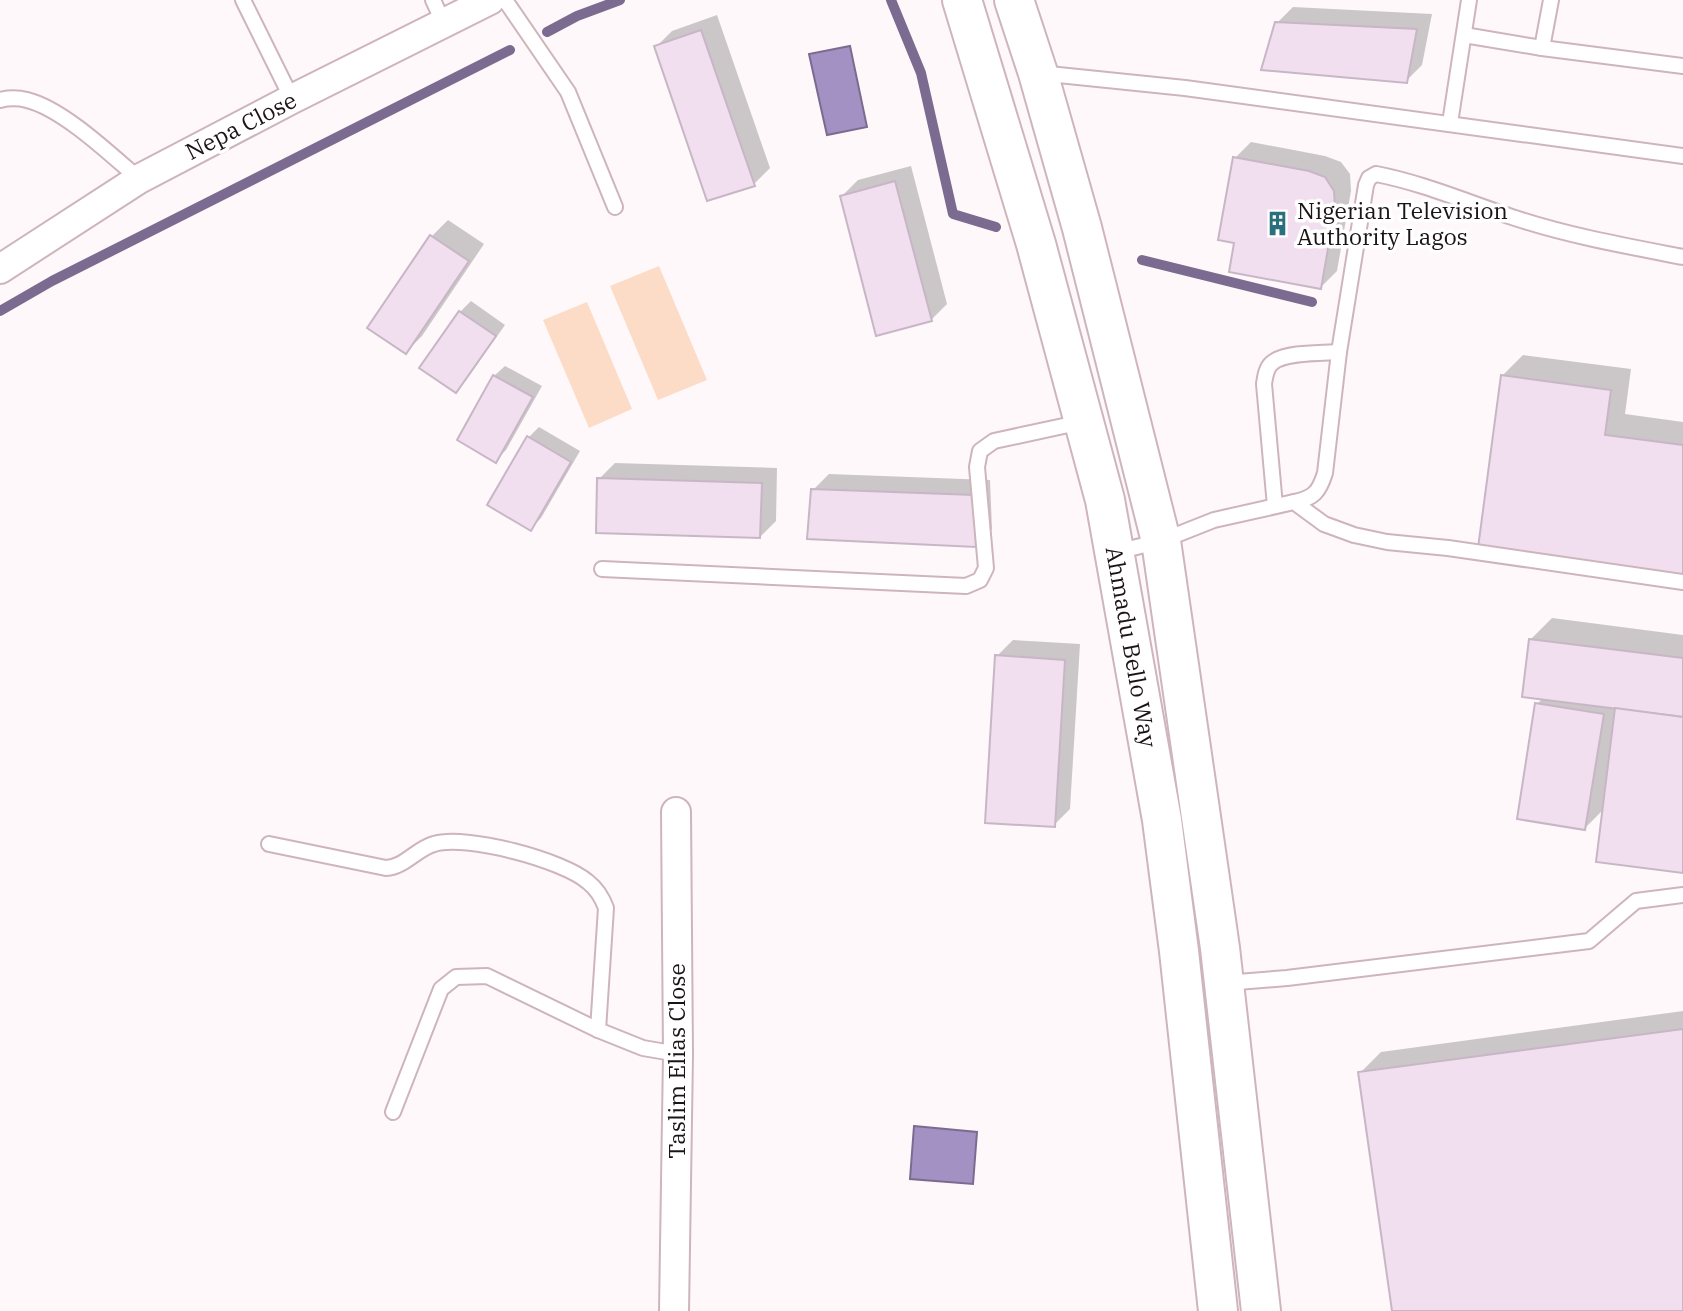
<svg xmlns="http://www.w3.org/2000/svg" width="1683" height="1311" viewBox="0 0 1683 1311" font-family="'IBM Plex Serif',serif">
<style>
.green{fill:#fcdcc6}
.water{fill:#a491c4;stroke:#7b6b90;stroke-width:2}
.shadow{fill:#0003}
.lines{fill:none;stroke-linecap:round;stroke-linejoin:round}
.stream{stroke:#7b6b90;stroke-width:10}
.building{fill:#f1deef;stroke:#c8b6c6;stroke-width:2}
.service-casing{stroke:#ceb5bc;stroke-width:18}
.minor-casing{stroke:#ceb5bc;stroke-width:32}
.trunk-casing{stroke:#ceb5bc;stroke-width:42}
.service{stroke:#fff;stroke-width:14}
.minor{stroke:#fff;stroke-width:28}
.trunk{stroke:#fff;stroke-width:38}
.labels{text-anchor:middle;stroke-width:7;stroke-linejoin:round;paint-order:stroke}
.street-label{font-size:23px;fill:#1b1315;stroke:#fff}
.poi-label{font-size:23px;fill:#1b1315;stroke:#fff;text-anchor:start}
</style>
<rect width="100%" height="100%" fill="#fef8fa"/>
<g class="green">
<polygon points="659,266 707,380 658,400 610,286"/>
<polygon points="587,302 632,409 589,428 543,320"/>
</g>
<g class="water">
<polygon points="850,46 867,127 827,135 809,54"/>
<polygon points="914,1126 977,1132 973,1184 910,1179"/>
</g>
<g class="shadow">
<polygon points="1293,7 1432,14 1422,65 1406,81 1277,23"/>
<polygon points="717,15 770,168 754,184 656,47 672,31"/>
<polygon points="1251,142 1325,156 1341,162 1350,174 1351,191 1337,271 1321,287 1236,242 1235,158"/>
<polygon points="911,166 947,304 931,320 842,196 858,180"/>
<polygon points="448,220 484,244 422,336 406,352 369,328 432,236"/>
<polygon points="471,301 505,325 466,380 456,391 421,367 460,312"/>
<polygon points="1523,355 1631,369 1625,414 1683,422 1683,573 1502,376"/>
<polygon points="505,366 542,386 506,450 496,460 494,376"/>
<polygon points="539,427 580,451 541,518 531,528 529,437"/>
<polygon points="615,463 777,468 776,521 760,537 599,479"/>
<polygon points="829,474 990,480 992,529 976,545 813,490"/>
<polygon points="1552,618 1683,635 1683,871 1605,808 1585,828 1537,704 1543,698 1531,639"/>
<polygon points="1013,640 1080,644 1070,809 1054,825 997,656"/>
<polygon points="1683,1011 1683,1311 1394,1311 1360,1073 1381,1052"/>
</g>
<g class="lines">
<g class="stream">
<polyline points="891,0 921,73 953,214 996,227"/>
<polyline points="547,32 577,16 620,0"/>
<polyline points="1142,260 1312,302"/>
<polyline points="0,311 52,281 510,50"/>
</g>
</g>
<g class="building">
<polygon points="1275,22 1417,29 1407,83 1261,70"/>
<polygon points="701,30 755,186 707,201 654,46"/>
<polygon points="1233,157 1309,171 1325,177 1334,191 1335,208 1321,289 1229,272 1234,243 1218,240"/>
<polygon points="895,181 932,321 876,336 840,196"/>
<polygon points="430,235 469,261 406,354 367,328"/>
<polygon points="459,311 496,336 456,393 419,368"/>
<polygon points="493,375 533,397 496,463 457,440"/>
<polygon points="1501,375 1611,390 1605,435 1683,445 1683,575 1478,548"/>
<polygon points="527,436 571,462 531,531 487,505"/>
<polygon points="597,478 762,483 760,538 596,533"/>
<polygon points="811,489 974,495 976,547 807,539"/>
<polygon points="1529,639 1683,658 1683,717 1522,697"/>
<polygon points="995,655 1065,660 1055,827 985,823"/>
<polygon points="1535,703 1604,714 1585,830 1517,819"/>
<polygon points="1615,708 1683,717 1683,873 1596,862"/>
<polygon points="1683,1029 1683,1311 1392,1311 1358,1072"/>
</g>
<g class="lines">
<defs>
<g id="service">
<polyline points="243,0 292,99"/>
<polyline points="433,0 444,24"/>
<polyline points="505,0 568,92 615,207"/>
<polyline points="1464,35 1542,48 1683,66"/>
<polyline points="1542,48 1551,0"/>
<polyline points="1039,73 1185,88 1683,156"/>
<path d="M0 100C8 98 19 98 27 100 63 109 110 154 139 179"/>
<polyline points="1450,123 1469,0"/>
<path d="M1294 502C1314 498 1319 492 1325 473L1339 352 1366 185 1369 178 1376 174C1423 183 1469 203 1515 218 1570 236 1626 246 1683 257"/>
<path d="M1275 506 1264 384C1265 377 1266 368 1272 363 1284 352 1322 353 1339 352"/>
<polyline points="1116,552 1161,541 1214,520 1294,502 1324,524 1354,535 1387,542 1448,548 1683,582"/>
<polyline points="602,569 966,586 980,580 986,568 977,467 980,451 994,441 1082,422"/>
<path d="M269 844 386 868C405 867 416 849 434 844 465 834 563 860 588 882 597 889 602 897 606 908L598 1030"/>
<polyline points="1225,983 1287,978 1589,941 1636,901 1683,895"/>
<polyline points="393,1112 441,989 456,977 487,976 598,1030 643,1048 678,1054"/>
</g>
<g id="minor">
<polyline points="0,269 139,179 292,99 490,0"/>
<polyline points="674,1311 678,1054 676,812"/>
</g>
<g id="trunk">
<polyline points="962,0 1036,244 1105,500 1162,820 1179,951 1218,1311"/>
<polyline points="1014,0 1038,73 1082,228 1161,541 1220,948 1261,1311"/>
</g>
</defs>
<use href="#service" class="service-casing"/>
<use href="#minor" class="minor-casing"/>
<use href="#trunk" class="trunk-casing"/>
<use href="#service" class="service"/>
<use href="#minor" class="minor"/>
<use href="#trunk" class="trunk"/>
</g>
<defs>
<symbol id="building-bare" viewBox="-9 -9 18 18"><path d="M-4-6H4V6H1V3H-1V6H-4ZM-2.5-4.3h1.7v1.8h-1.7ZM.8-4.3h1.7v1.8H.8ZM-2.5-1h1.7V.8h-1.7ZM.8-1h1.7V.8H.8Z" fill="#2a6f7e" stroke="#fff" stroke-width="2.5" paint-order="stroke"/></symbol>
</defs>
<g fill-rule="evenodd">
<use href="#building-bare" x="1260" y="206" width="35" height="35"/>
</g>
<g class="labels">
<g class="street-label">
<text transform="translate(241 126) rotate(-27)" y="8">Nepa Close</text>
<text transform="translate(1131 647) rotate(80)" y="8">Ahmadu Bello Way</text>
<text transform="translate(677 1061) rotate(-90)" y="8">Taslim Elias Close</text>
</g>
<g class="poi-label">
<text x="1297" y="219">Nigerian Television<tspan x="1297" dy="26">Authority Lagos</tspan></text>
</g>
</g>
</svg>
